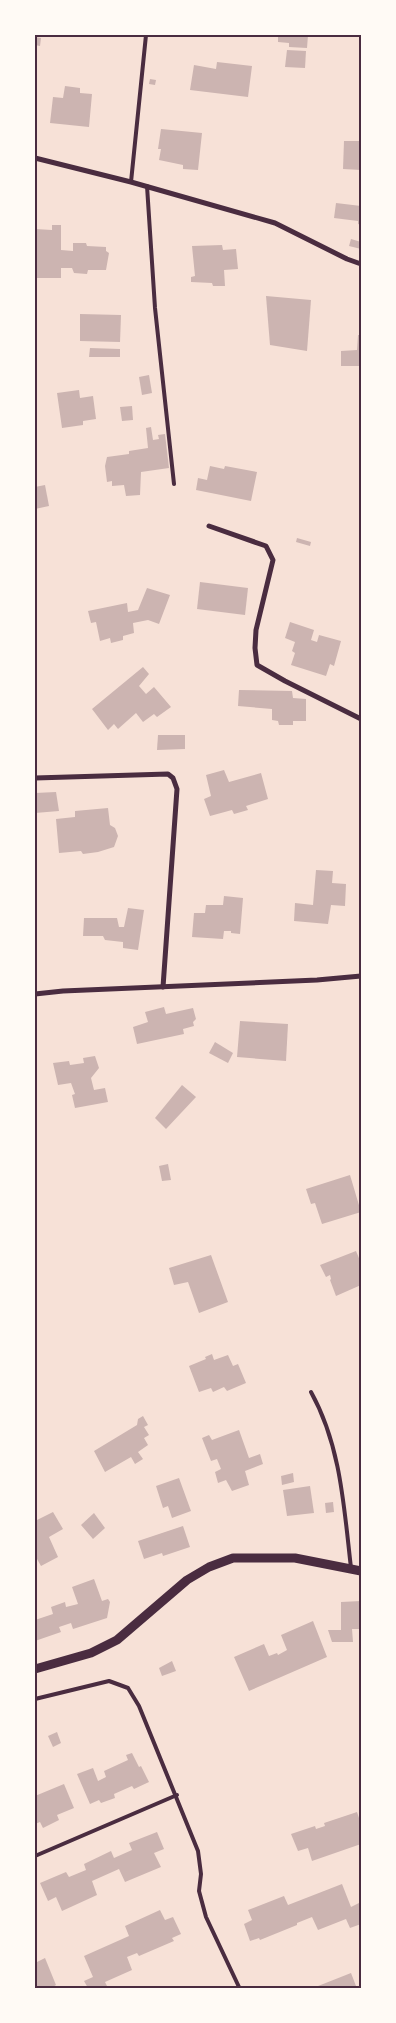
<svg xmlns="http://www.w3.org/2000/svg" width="396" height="2023" viewBox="0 0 396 2023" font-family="Commissioner,sans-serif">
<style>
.building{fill:#ccb4b1}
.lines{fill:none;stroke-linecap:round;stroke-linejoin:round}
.service{stroke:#4a2c40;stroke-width:4}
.minor{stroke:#4a2c40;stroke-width:5}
.tertiary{stroke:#4a2c40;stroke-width:9}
.neatline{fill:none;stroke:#4a2c40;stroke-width:2}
</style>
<rect width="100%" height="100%" fill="#f7e1d7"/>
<g class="building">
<polygon points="278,35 308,35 307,48 289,47 289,43 278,42"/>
<polygon points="35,37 41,38 40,46 35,45"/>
<polygon points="287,50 306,51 305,68 285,67"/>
<polygon points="217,62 252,66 248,97 190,90 194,65 216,69"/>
<polygon points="150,79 156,80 155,85 149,84"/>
<polygon points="65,86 80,88 80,93 92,94 89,127 50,123 53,97 63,98"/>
<polygon points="161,129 202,133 198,170 183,169 183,165 159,160 161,149 158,149"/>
<polygon points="344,141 361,141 361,170 343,169"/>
<polygon points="336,203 361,206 361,225 358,224 358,221 334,218"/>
<polygon points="52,225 61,225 61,250 73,251 73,243 86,243 87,246 106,247 106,251 109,253 106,270 88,270 87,274 74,273 72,268 61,268 61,278 35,278 35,229 52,230"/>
<polygon points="351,239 361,242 361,249 349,246"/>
<polygon points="222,245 223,250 236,249 238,269 224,270 225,286 213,286 212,283 191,282 191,277 195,276 192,246"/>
<polygon points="266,296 311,300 307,351 270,345"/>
<polygon points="80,314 121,315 120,342 80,341"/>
<polygon points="358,335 361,335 361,382 359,382 359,366 341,366 341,351 357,350"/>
<polygon points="90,348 120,349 120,357 89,357"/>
<polygon points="149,375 152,393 142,395 139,377"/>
<polygon points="79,390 80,398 93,396 96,419 83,421 83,425 62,428 57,393"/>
<polygon points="132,406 133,420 122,421 120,407"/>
<polygon points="151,427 153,440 159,439 158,435 165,434 169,468 141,472 140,495 126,496 124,485 112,486 112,481 107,482 105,466 107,457 129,454 129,451 148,448 146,428"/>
<polygon points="210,466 224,469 225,466 257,472 251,501 196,490 198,478 207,480"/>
<polygon points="45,485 49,506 35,509 35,487"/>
<polygon points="297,538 311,542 310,546 296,542"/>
<polygon points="200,582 248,588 245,615 197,609"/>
<polygon points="147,588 170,595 159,624 148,620 133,623 134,633 123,636 123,640 111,643 110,638 100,641 96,622 91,623 88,611 127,603 128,612 138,610"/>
<polygon points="290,622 314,630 311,640 317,642 319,635 341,641 334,666 330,664 326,676 291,665 295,653 292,651 295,642 285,638"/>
<polygon points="143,667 149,674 139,686 146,694 154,687 171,707 157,717 154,714 143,722 136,713 118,729 114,724 108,730 92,709"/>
<polygon points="239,690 292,691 293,698 306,699 306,721 293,721 293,725 279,725 278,721 272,720 272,709 238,706"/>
<polygon points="158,735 185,735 185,749 157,750"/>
<polygon points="224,770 229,782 261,773 268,799 246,806 248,810 234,814 232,810 210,816 204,799 211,796 206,775"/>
<polygon points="56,792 59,811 35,813 35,793"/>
<polygon points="108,808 110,825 115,828 118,836 114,847 98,852 83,854 81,851 59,853 56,819 75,817 75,811"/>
<polygon points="316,870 333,871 332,883 346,884 345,906 331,905 328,924 294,921 295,903 313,905"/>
<polygon points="224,896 243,898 240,934 231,933 231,931 224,931 223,939 192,937 194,913 205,913 206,905 223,905"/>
<polygon points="128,908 144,910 138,950 123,948 123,942 105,940 103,936 83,936 84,918 117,918 119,927 124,927"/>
<polygon points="164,1007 166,1014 193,1008 196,1019 193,1022 194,1026 183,1029 184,1034 137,1044 133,1027 148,1022 145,1012"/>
<polygon points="240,1021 288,1024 286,1061 237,1057"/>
<polygon points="215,1042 233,1053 228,1063 209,1053"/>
<polygon points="95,1056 99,1068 91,1078 94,1090 105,1088 108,1102 75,1108 72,1095 75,1094 71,1083 58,1085 53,1063 69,1061 70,1065 84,1063 83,1058"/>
<polygon points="182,1085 196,1097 166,1129 155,1118"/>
<polygon points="168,1164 171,1180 162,1181 159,1166"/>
<polygon points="350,1175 361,1212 322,1224 315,1203 311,1204 306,1189"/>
<polygon points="356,1251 361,1263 361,1285 336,1296 330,1280 331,1279 330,1275 326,1277 320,1265"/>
<polygon points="211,1255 228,1302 199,1313 188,1282 174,1285 169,1268"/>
<polygon points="212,1354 214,1360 228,1355 233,1366 238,1364 246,1383 227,1391 224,1387 213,1392 211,1388 199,1392 189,1366 206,1359 205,1357"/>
<polygon points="143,1416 148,1425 144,1427 149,1435 144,1438 148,1445 138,1452 143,1459 135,1464 131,1457 105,1472 94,1451 137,1425 138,1419"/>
<polygon points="239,1430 249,1458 260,1454 263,1464 245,1471 249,1485 232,1491 226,1480 218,1483 215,1472 221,1469 217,1459 211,1461 202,1438 209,1435 212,1440"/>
<polygon points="293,1473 294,1482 282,1485 281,1476"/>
<polygon points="179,1478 191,1511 172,1518 168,1506 163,1508 156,1486"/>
<polygon points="310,1486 314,1513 287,1516 283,1490"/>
<polygon points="333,1502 334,1512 326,1513 325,1503"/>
<polygon points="53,1512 63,1529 49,1537 58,1557 41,1566 37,1559 35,1560 35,1521"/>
<polygon points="94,1513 105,1528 93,1539 81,1525"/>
<polygon points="183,1526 190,1547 163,1556 162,1553 144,1559 138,1541"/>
<polygon points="94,1579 102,1601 108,1599 110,1602 107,1618 73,1629 71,1623 59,1627 61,1632 35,1641 35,1620 53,1614 51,1607 65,1602 66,1607 78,1604 72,1587"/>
<polygon points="361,1601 361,1629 352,1629 353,1642 332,1642 328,1630 341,1630 341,1602"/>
<polygon points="313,1621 327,1657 249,1691 234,1657 264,1644 269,1656 277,1653 278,1655 287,1650 281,1635"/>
<polygon points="172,1661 176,1671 162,1676 159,1668"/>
<polygon points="57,1732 61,1743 53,1747 48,1736"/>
<polygon points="132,1753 139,1767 141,1766 149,1782 134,1789 132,1786 114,1794 115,1798 101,1803 99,1800 90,1804 77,1774 93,1768 98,1781 106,1777 104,1771 128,1760 126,1755"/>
<polygon points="64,1784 74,1808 57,1815 59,1820 43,1828 40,1822 35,1824 35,1796"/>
<polygon points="357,1812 361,1824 361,1844 312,1861 308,1848 298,1851 291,1834 315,1826 316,1829 325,1826 324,1823"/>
<polygon points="157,1832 164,1849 154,1853 161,1867 125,1882 119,1869 92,1881 97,1895 62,1911 56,1897 48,1901 40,1883 66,1872 69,1877 86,1870 84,1864 111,1851 114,1858 132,1850 129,1843"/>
<polygon points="342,1884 351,1907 359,1903 361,1908 361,1924 350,1928 346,1919 318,1930 312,1917 297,1923 297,1925 260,1940 259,1938 250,1941 244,1924 252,1920 248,1910 284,1896 288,1905"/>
<polygon points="160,1910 165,1920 173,1917 181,1934 172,1938 174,1941 139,1956 137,1953 127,1957 132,1970 105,1982 108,1988 88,1988 84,1981 93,1977 84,1956 129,1936 125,1926"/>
<polygon points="45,1958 56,1985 51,1988 35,1988 35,1963"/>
<polygon points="351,1973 356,1986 351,1988 313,1988"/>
</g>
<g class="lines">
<g class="service">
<polyline points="131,182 146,35"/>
<polyline points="147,186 155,308 174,484"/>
<path d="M311 1392C341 1446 344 1508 351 1568"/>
<polyline points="35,1699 109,1681 128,1688 139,1706 198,1851 201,1874 199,1891 206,1917 239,1987"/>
<polyline points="35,1856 177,1795"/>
</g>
<g class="minor">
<polyline points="35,158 131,182 275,223 347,259 361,264"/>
<polyline points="209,526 266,546 273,560 256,630 255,648 257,665 285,681 361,719"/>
<polyline points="35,778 168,774 173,778 177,789 163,987"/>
<polyline points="35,994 63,991 317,980 361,976"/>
</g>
<polyline class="tertiary" points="35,1669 91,1653 117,1640 187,1580 209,1567 233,1558 295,1558 361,1571"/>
</g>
<rect width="396" height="2023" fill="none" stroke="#fffaf5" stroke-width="72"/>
<rect x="36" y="36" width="324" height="1951" class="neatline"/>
</svg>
